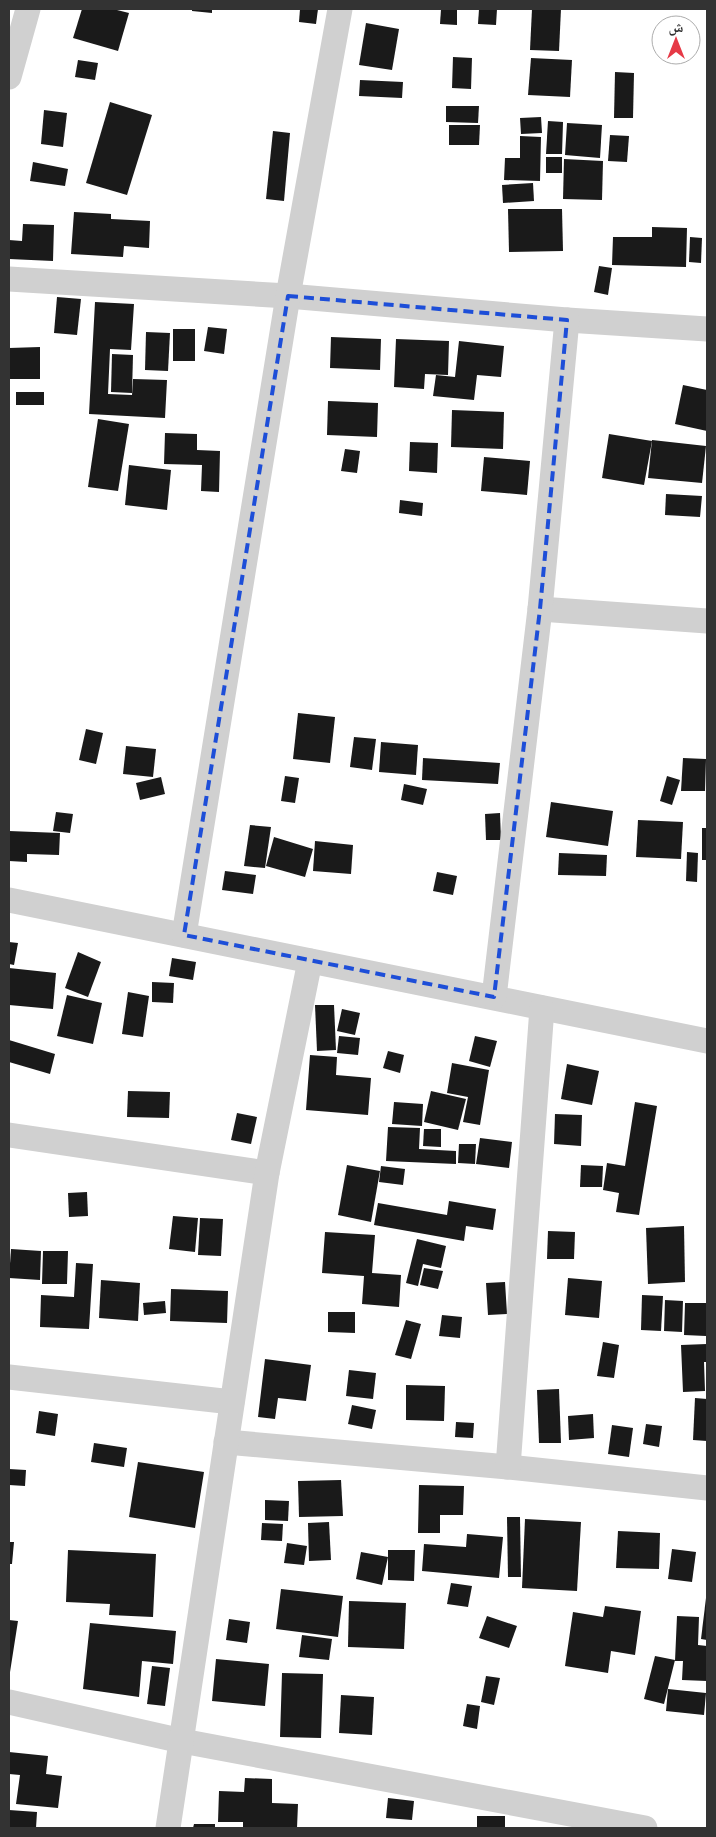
<svg xmlns="http://www.w3.org/2000/svg" width="716" height="1837" viewBox="0 0 716 1837" font-family="'Archivo Narrow','Noto Naskh Arabic',sans-serif">
<style>
.building{fill:#1a1a1a}
.lines{fill:none;stroke-linecap:round;stroke-linejoin:round}
.street{stroke:#d0d0d0;stroke-width:25}
.marked{fill:none;stroke:#1d4ed8;stroke-width:4;stroke-dasharray:10 6;stroke-linejoin:round}
</style>
<rect width="100%" height="100%" fill="#fff"/>
<g class="building">
<polygon points="82,9 113,9 129,13 118,51 73,38"/>
<polygon points="192,9 212,9 212,13 192,11"/>
<polygon points="300,9 318,9 316,24 299,22"/>
<polygon points="441,9 457,9 457,25 440,24"/>
<polygon points="479,9 497,9 496,25 478,24"/>
<polygon points="532,9 561,9 559,51 530,50"/>
<polygon points="366,23 399,29 392,70 359,65"/>
<polygon points="453,57 472,58 471,89 452,88"/>
<polygon points="531,58 572,60 570,97 528,95"/>
<polygon points="78,60 98,63 95,80 75,77"/>
<polygon points="615,72 634,73 633,118 614,118"/>
<polygon points="360,80 403,82 402,98 359,96"/>
<polygon points="110,102 152,115 127,195 86,183"/>
<polygon points="446,106 479,106 478,123 446,122"/>
<polygon points="44,110 67,113 63,147 41,144"/>
<polygon points="541,117 542,133 521,134 520,118"/>
<polygon points="548,121 563,122 562,154 546,154"/>
<polygon points="567,123 602,125 600,158 565,155"/>
<polygon points="449,125 480,125 479,145 449,145"/>
<polygon points="273,131 290,133 284,201 266,199"/>
<polygon points="610,135 629,136 627,162 608,161"/>
<polygon points="520,136 541,137 540,181 504,180 505,158 520,158"/>
<rect x="546" y="157" width="16" height="16"/>
<polygon points="564,159 603,161 602,200 563,199"/>
<polygon points="33,162 68,169 65,186 30,181"/>
<polygon points="533,183 534,201 503,203 502,185"/>
<polygon points="508,209 562,209 563,251 509,252"/>
<polygon points="74,212 111,214 111,219 150,221 149,248 124,246 123,257 71,254"/>
<polygon points="23,224 54,225 53,261 9,259 9,240 22,241"/>
<polygon points="652,227 687,228 686,267 612,265 613,237 652,237"/>
<polygon points="690,237 702,238 701,263 689,262"/>
<polygon points="599,266 612,268 608,295 594,292"/>
<polygon points="57,297 81,299 77,335 54,333"/>
<polygon points="95,302 134,304 131,350 110,349 108,394 132,395 133,379 167,380 165,418 89,414"/>
<polygon points="208,327 227,329 224,354 204,351"/>
<rect x="173" y="329" width="22" height="32"/>
<polygon points="146,332 170,333 168,371 145,370"/>
<polygon points="331,337 381,339 380,370 330,368"/>
<polygon points="396,339 449,341 448,375 425,374 424,389 394,387"/>
<polygon points="459,341 504,346 501,377 477,375 474,400 433,396 436,375 455,377"/>
<polygon points="40,347 40,379 9,379 9,348"/>
<polygon points="112,354 133,355 132,393 111,392"/>
<polygon points="683,385 707,390 707,431 675,424"/>
<rect x="16" y="392" width="28" height="13"/>
<polygon points="328,401 378,403 377,437 327,435"/>
<polygon points="452,410 504,412 503,449 451,447"/>
<polygon points="98,419 129,424 118,491 88,487"/>
<polygon points="165,433 197,434 197,450 220,451 219,492 201,491 202,465 164,464"/>
<polygon points="609,434 652,441 644,485 602,478"/>
<polygon points="652,440 706,446 702,483 648,478"/>
<polygon points="410,442 438,443 437,473 409,471"/>
<polygon points="345,449 360,451 357,473 341,471"/>
<polygon points="484,457 530,461 527,495 481,491"/>
<polygon points="129,465 171,470 167,510 125,505"/>
<polygon points="666,494 702,496 700,517 665,515"/>
<polygon points="400,500 423,503 422,516 399,513"/>
<polygon points="298,713 335,717 330,763 293,759"/>
<polygon points="86,729 103,733 96,764 79,760"/>
<polygon points="354,737 376,739 372,770 350,767"/>
<polygon points="381,742 418,745 416,775 379,772"/>
<polygon points="126,746 156,749 153,777 123,774"/>
<polygon points="423,758 500,763 498,784 422,780"/>
<polygon points="683,758 706,759 705,791 681,791"/>
<polygon points="285,776 299,778 295,803 281,801"/>
<polygon points="667,776 680,780 672,805 660,801"/>
<polygon points="161,777 165,794 140,800 136,783"/>
<polygon points="404,784 427,789 423,805 401,800"/>
<polygon points="551,802 613,811 608,846 546,837"/>
<polygon points="56,812 73,814 70,833 53,831"/>
<polygon points="500,813 501,840 486,840 485,814"/>
<polygon points="638,820 683,822 681,859 636,857"/>
<polygon points="250,825 271,827 265,868 244,866"/>
<rect x="702" y="828" width="5" height="32"/>
<polygon points="9,831 60,833 59,855 27,854 27,862 9,861"/>
<polygon points="274,837 313,849 305,877 266,866"/>
<polygon points="315,841 353,845 351,874 313,871"/>
<polygon points="687,852 698,853 697,882 686,881"/>
<polygon points="559,853 607,855 606,876 558,875"/>
<polygon points="225,871 256,875 253,894 222,890"/>
<polygon points="437,872 457,876 453,895 433,891"/>
<polygon points="9,942 18,943 14,965 9,964"/>
<polygon points="78,952 101,962 88,997 65,988"/>
<polygon points="172,958 196,962 193,980 169,976"/>
<polygon points="9,968 56,973 53,1009 9,1005"/>
<polygon points="152,982 174,983 173,1003 152,1002"/>
<polygon points="128,992 149,996 143,1037 122,1034"/>
<polygon points="67,995 102,1003 93,1044 57,1036"/>
<polygon points="315,1005 334,1005 336,1050 317,1051"/>
<polygon points="342,1009 360,1013 355,1035 337,1031"/>
<polygon points="339,1036 360,1038 358,1055 337,1053"/>
<polygon points="475,1036 497,1041 490,1067 469,1061"/>
<polygon points="9,1040 55,1054 50,1074 9,1062"/>
<polygon points="388,1051 404,1055 400,1073 383,1068"/>
<polygon points="310,1055 337,1057 336,1075 371,1078 368,1115 306,1110"/>
<polygon points="452,1063 489,1070 480,1125 463,1122 468,1097 447,1093"/>
<polygon points="567,1064 599,1071 592,1105 561,1099"/>
<polygon points="128,1091 170,1092 169,1118 127,1117"/>
<polygon points="431,1091 466,1099 458,1130 424,1122"/>
<polygon points="394,1102 423,1104 422,1126 392,1124"/>
<polygon points="635,1102 657,1106 639,1215 616,1212 619,1193 603,1190 607,1163 625,1166"/>
<polygon points="237,1113 257,1117 251,1144 231,1140"/>
<polygon points="555,1114 582,1115 581,1146 554,1144"/>
<polygon points="388,1127 420,1128 419,1149 456,1151 456,1164 386,1161"/>
<polygon points="424,1129 441,1129 441,1147 423,1146"/>
<polygon points="480,1138 512,1142 509,1168 476,1164"/>
<polygon points="459,1144 476,1144 475,1164 458,1163"/>
<polygon points="347,1165 380,1171 371,1222 338,1215"/>
<polygon points="581,1165 603,1166 602,1187 580,1187"/>
<polygon points="381,1166 405,1169 403,1185 379,1182"/>
<polygon points="87,1192 88,1216 69,1217 68,1193"/>
<polygon points="449,1201 496,1209 493,1230 466,1226 464,1241 374,1225 378,1203 447,1215"/>
<polygon points="173,1216 198,1218 195,1252 169,1249"/>
<polygon points="200,1218 223,1219 221,1256 198,1255"/>
<polygon points="684,1226 685,1282 648,1284 646,1228"/>
<polygon points="548,1231 575,1232 574,1259 547,1259"/>
<polygon points="325,1232 375,1235 372,1273 401,1275 399,1307 362,1304 364,1276 322,1273"/>
<polygon points="417,1239 446,1246 441,1268 423,1264 418,1286 406,1283"/>
<polygon points="11,1249 41,1251 40,1280 9,1278"/>
<polygon points="43,1251 68,1251 67,1284 42,1284"/>
<polygon points="76,1263 93,1264 89,1329 40,1327 41,1295 74,1297"/>
<polygon points="424,1268 443,1271 438,1289 420,1285"/>
<polygon points="568,1278 602,1281 599,1318 565,1315"/>
<polygon points="101,1280 140,1283 138,1321 99,1318"/>
<polygon points="505,1282 507,1314 488,1315 486,1283"/>
<polygon points="171,1289 228,1291 227,1323 170,1321"/>
<polygon points="642,1295 663,1296 661,1331 641,1330"/>
<polygon points="665,1300 683,1301 682,1332 664,1331"/>
<polygon points="165,1301 166,1313 144,1315 143,1303"/>
<polygon points="685,1303 707,1303 706,1336 684,1335"/>
<polygon points="328,1312 355,1312 355,1333 328,1332"/>
<polygon points="442,1315 462,1317 460,1338 439,1336"/>
<polygon points="406,1320 421,1324 411,1359 395,1355"/>
<polygon points="603,1342 619,1345 614,1378 597,1376"/>
<polygon points="707,1344 707,1362 704,1362 705,1391 683,1392 681,1345"/>
<polygon points="265,1359 311,1365 306,1401 278,1398 275,1419 258,1417"/>
<polygon points="349,1370 376,1373 373,1399 346,1396"/>
<polygon points="406,1385 445,1386 444,1421 406,1420"/>
<polygon points="559,1389 561,1443 539,1443 537,1390"/>
<polygon points="695,1398 707,1399 707,1441 693,1440"/>
<polygon points="352,1405 376,1410 372,1429 348,1424"/>
<polygon points="39,1411 58,1414 55,1436 36,1433"/>
<polygon points="593,1414 594,1438 569,1440 568,1416"/>
<polygon points="456,1422 474,1423 473,1438 455,1437"/>
<polygon points="646,1424 662,1426 659,1447 643,1444"/>
<polygon points="612,1425 633,1428 629,1457 608,1454"/>
<polygon points="94,1443 127,1448 124,1467 91,1462"/>
<polygon points="138,1462 204,1472 195,1528 129,1517"/>
<polygon points="9,1469 26,1470 25,1486 9,1485"/>
<polygon points="341,1480 343,1516 299,1517 298,1481"/>
<polygon points="419,1485 464,1486 463,1515 440,1515 440,1533 418,1533"/>
<polygon points="265,1500 289,1501 288,1521 265,1520"/>
<polygon points="507,1517 520,1517 521,1577 508,1577"/>
<polygon points="525,1519 581,1522 577,1591 522,1588"/>
<polygon points="329,1522 331,1560 309,1561 308,1523"/>
<polygon points="262,1523 283,1524 282,1541 261,1540"/>
<polygon points="618,1531 660,1533 659,1569 616,1568"/>
<polygon points="467,1534 503,1537 499,1578 422,1571 424,1544 466,1547"/>
<polygon points="9,1542 14,1542 12,1564 9,1564"/>
<polygon points="287,1543 307,1546 304,1565 284,1563"/>
<polygon points="672,1549 696,1552 692,1582 668,1579"/>
<polygon points="68,1550 156,1554 153,1617 109,1615 110,1604 66,1602"/>
<polygon points="388,1550 415,1550 414,1581 388,1580"/>
<polygon points="361,1552 388,1557 382,1585 356,1579"/>
<polygon points="451,1583 472,1586 468,1607 447,1604"/>
<polygon points="281,1589 343,1596 338,1637 276,1629"/>
<polygon points="706,1598 707,1598 707,1640 701,1639"/>
<polygon points="349,1601 406,1603 404,1649 348,1647"/>
<polygon points="605,1606 641,1611 635,1655 611,1651 608,1673 565,1666 573,1612 603,1617"/>
<polygon points="487,1616 517,1626 509,1648 479,1638"/>
<polygon points="677,1616 699,1617 698,1645 707,1646 707,1681 682,1680 683,1661 675,1661"/>
<polygon points="229,1619 250,1622 247,1643 226,1640"/>
<polygon points="9,1620 18,1621 10,1672 9,1672"/>
<polygon points="90,1623 176,1631 173,1664 142,1661 139,1697 83,1689"/>
<polygon points="302,1635 332,1639 329,1660 299,1657"/>
<polygon points="655,1656 675,1660 664,1704 644,1699"/>
<polygon points="216,1659 269,1664 265,1706 212,1701"/>
<polygon points="152,1666 170,1668 165,1706 147,1704"/>
<polygon points="282,1673 323,1674 321,1738 280,1737"/>
<polygon points="486,1676 500,1678 494,1705 481,1702"/>
<polygon points="668,1689 706,1693 704,1715 666,1711"/>
<polygon points="341,1695 374,1697 372,1735 339,1733"/>
<polygon points="467,1704 480,1706 477,1729 463,1726"/>
<polygon points="9,1752 48,1756 46,1774 62,1776 58,1808 16,1804 20,1775 9,1774"/>
<polygon points="245,1778 272,1779 272,1803 298,1804 297,1828 243,1828 243,1822 218,1822 219,1791 244,1792"/>
<polygon points="388,1798 414,1801 412,1820 386,1818"/>
<polygon points="9,1810 37,1812 36,1828 9,1828"/>
<rect x="477" y="1816" width="28" height="12"/>
<polygon points="194,1824 215,1824 215,1828 193,1828"/>
</g>
<g class="lines">
<g class="street">
<polyline points="9,77 28,9"/>
<polyline points="9,279 288,296 567,320 707,329"/>
<polyline points="540,609 707,621"/>
<polyline points="9,900 707,1041"/>
<polyline points="184,935 288,296 340,9"/>
<polyline points="494,997 540,609 567,320"/>
<polyline points="9,1135 267,1173"/>
<polyline points="9,1377 232,1402"/>
<polyline points="226,1442 508,1467 707,1488"/>
<polyline points="508,1467 542,1008"/>
<polyline points="9,1702 182,1741 645,1828"/>
<polyline points="168,1828 267,1173 310,961"/>
</g>
</g>
<path class="marked" d="M288 296 567 320 540 609 494 997 184 935Z"/>
<rect width="716" height="1837" fill="none" stroke="#333333" stroke-width="20"/>
<g transform="translate(676 40)"><circle r="24" fill="#ffffff" stroke="#adadad"/>
<path d="M0-4L9 19L0 12L-9 19Z" fill="#e63946"/>
<text y="-8" font-size="14" font-weight="bold" text-anchor="middle" fill="#333333">ش</text>
</g>
</svg>
